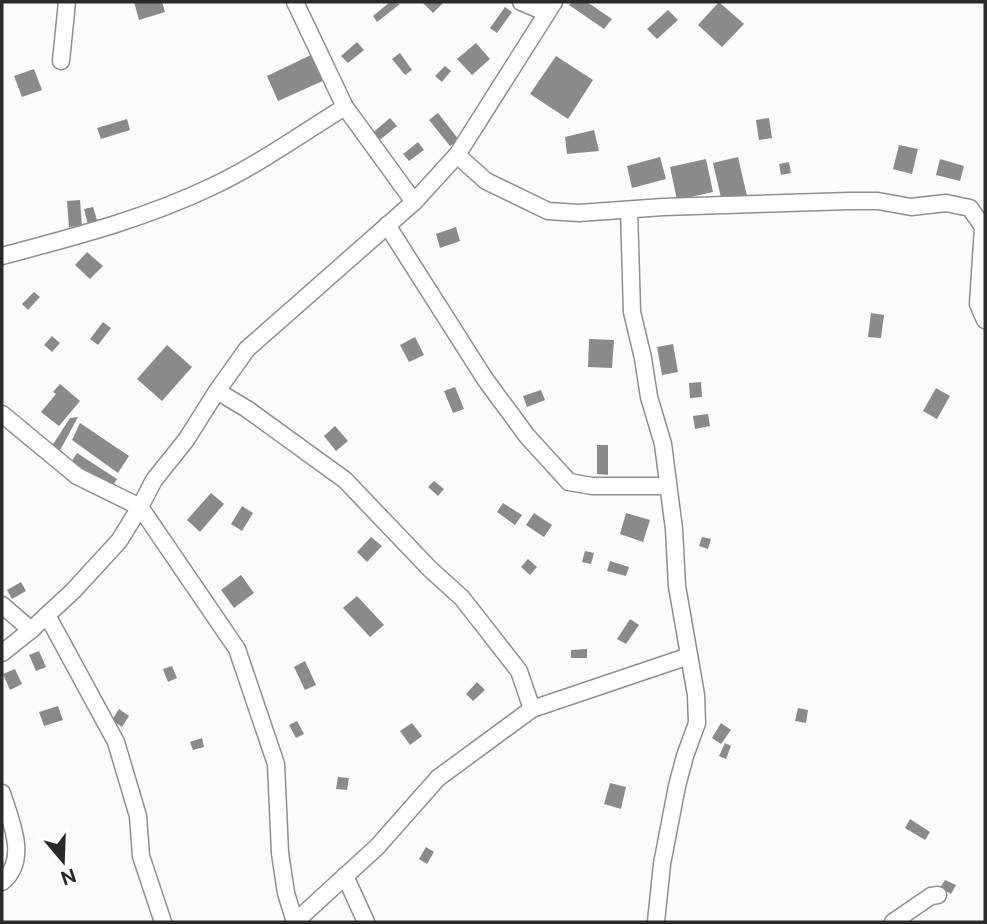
<svg xmlns="http://www.w3.org/2000/svg" width="987" height="924" viewBox="0 0 987 924" font-family="'Public Sans',sans-serif">
<style>
.building{fill:#8c8a88}
.lines{fill:none;stroke-linecap:round;stroke-linejoin:round}
.street-casing{stroke:#918f8d;stroke-width:19}
.street{stroke:#fff;stroke-width:16}
</style>
<rect width="100%" height="100%" fill="#fdfbf9"/>
<g class="building">
<polygon points="134,2 162,2 165,12 139,20"/>
<polygon points="390,2 400,4 377,22 373,16"/>
<polygon points="422,2 444,2 433,13"/>
<polygon points="572,2 587,2 612,19 604,29 569,5"/>
<polygon points="719,2 744,24 722,47 698,25"/>
<polygon points="505,7 512,12 497,33 490,28"/>
<polygon points="668,10 678,20 657,39 647,29"/>
<polygon points="357,42 364,50 348,63 341,56"/>
<polygon points="476,43 490,59 472,75 457,59"/>
<polygon points="400,53 412,70 405,75 392,59"/>
<polygon points="313,54 325,80 278,101 267,76"/>
<polygon points="556,56 593,80 568,119 530,94"/>
<polygon points="445,66 451,71 442,82 435,76"/>
<polygon points="34,69 42,90 22,97 14,76"/>
<polygon points="438,113 459,140 450,146 429,120"/>
<polygon points="390,118 397,126 376,143 370,135"/>
<polygon points="769,118 772,138 759,140 756,120"/>
<polygon points="127,119 130,130 101,139 97,128"/>
<polygon points="594,130 599,151 567,154 565,137"/>
<polygon points="418,142 424,150 409,161 403,154"/>
<polygon points="899,145 918,149 912,174 893,169"/>
<polygon points="660,157 666,179 632,188 627,166"/>
<polygon points="738,157 747,196 722,202 713,163"/>
<polygon points="706,159 713,192 677,200 670,167"/>
<polygon points="940,159 964,166 960,181 936,175"/>
<polygon points="789,162 791,173 781,175 779,164"/>
<polygon points="80,200 82,226 69,227 67,201"/>
<polygon points="93,207 98,223 88,225 84,209"/>
<polygon points="456,227 460,241 440,248 436,234"/>
<polygon points="87,252 103,266 90,279 75,265"/>
<polygon points="34,292 40,297 28,310 22,304"/>
<polygon points="871,313 884,315 881,338 868,337"/>
<polygon points="103,322 111,328 98,345 90,339"/>
<polygon points="52,336 60,343 52,352 44,345"/>
<polygon points="415,337 424,355 409,362 400,345"/>
<polygon points="589,339 614,340 612,368 588,367"/>
<polygon points="673,344 678,372 662,375 657,347"/>
<polygon points="167,345 192,367 162,401 137,379"/>
<polygon points="701,382 702,397 690,398 689,383"/>
<polygon points="60,384 80,401 59,426 41,412 56,394 53,392"/>
<polygon points="455,387 464,409 453,413 444,391"/>
<polygon points="936,388 950,396 937,419 923,411"/>
<polygon points="541,390 545,400 527,407 523,396"/>
<polygon points="708,414 710,426 695,429 693,416"/>
<polygon points="78,417 57,456 50,449 70,418"/>
<polygon points="80,423 129,456 118,473 72,440"/>
<polygon points="335,426 348,441 336,451 324,436"/>
<polygon points="597,445 608,445 608,475 597,474"/>
<polygon points="77,453 117,479 110,490 70,464"/>
<polygon points="434,481 444,489 438,496 428,487"/>
<polygon points="211,493 224,504 200,532 187,520"/>
<polygon points="503,503 522,515 515,525 497,512"/>
<polygon points="242,506 253,513 242,531 231,524"/>
<polygon points="534,513 552,525 544,537 526,525"/>
<polygon points="626,513 650,520 643,542 620,534"/>
<polygon points="371,537 382,546 367,562 357,552"/>
<polygon points="702,537 711,539 708,549 699,546"/>
<polygon points="585,551 594,553 591,564 582,562"/>
<polygon points="528,559 537,567 530,575 521,567"/>
<polygon points="610,561 629,567 626,576 607,571"/>
<polygon points="241,575 254,593 234,608 221,590"/>
<polygon points="21,582 26,591 12,599 7,590"/>
<polygon points="357,596 384,625 370,637 343,608"/>
<polygon points="630,619 639,625 626,644 617,639"/>
<polygon points="587,649 587,658 571,658 571,650"/>
<polygon points="39,651 46,667 36,671 29,655"/>
<polygon points="305,661 316,685 305,690 294,667"/>
<polygon points="172,666 177,678 168,682 163,669"/>
<polygon points="15,669 22,684 10,690 3,674"/>
<polygon points="477,682 485,690 473,701 466,694"/>
<polygon points="58,706 63,720 44,726 39,712"/>
<polygon points="798,708 808,710 806,723 795,721"/>
<polygon points="119,709 129,716 122,727 112,720"/>
<polygon points="297,721 304,734 296,738 289,725"/>
<polygon points="412,723 422,736 410,745 400,731"/>
<polygon points="721,723 731,730 721,744 712,738"/>
<polygon points="202,738 204,747 193,750 190,742"/>
<polygon points="725,743 731,746 726,759 719,756"/>
<polygon points="338,777 349,778 347,790 336,789"/>
<polygon points="610,783 626,787 621,809 604,804"/>
<polygon points="910,819 930,832 925,840 905,828"/>
<polygon points="426,847 434,852 427,864 419,859"/>
<polygon points="945,880 956,885 951,894 940,888"/>
</g>
<g class="lines">
<defs>
<g id="street">
<polyline points="295,2 345,107 414,202"/>
<polyline points="521,2 547,13"/>
<polyline points="61,61 67,2"/>
<polyline points="457,155 486,181 548,211 579,213 663,207 850,201 878,201 911,207 946,203 970,208 983,227 978,304 985,320"/>
<polyline points="629,210 632,312 643,358 649,397 663,444 674,529 677,586 696,695 697,723 685,756 677,786 662,864 656,922"/>
<polyline points="387,225 485,379 527,436 569,482 592,486 668,486"/>
<path d="M2 256C73 237 144 219 211 187 258 165 301 134 345 107"/>
<polyline points="217,391 247,409 345,480 430,569 462,598 519,671 532,709"/>
<polyline points="2,414 77,476 140,507 237,649 276,764 280,853 286,893 295,922 377,847 438,778 532,709 689,656"/>
<polyline points="2,605 31,630"/>
<polyline points="47,615 116,742 138,816 141,856 163,922"/>
<polyline points="2,653 31,630 73,591 119,541 140,507 154,480 186,440 217,391 247,349 414,202 457,155 554,2"/>
<path d="M2 793C11 822 29 860 2 882"/>
<polyline points="345,876 366,922"/>
<polyline points="893,922 931,896 938,895"/>
</g>
</defs>
<use href="#street" class="street-casing"/>
<use href="#street" class="street"/>
</g>
<rect width="987" height="924" fill="none" stroke="#2b2a29" stroke-width="7"/>
<g transform="translate(63 861) rotate(161)" stroke="#ffffff" stroke-width="5" paint-order="stroke">
<path d="M0-5L12 26L0 18L-12 26Z" fill="#2b2a29"/>
<text y="-10" font-size="19" font-weight="bold" text-anchor="middle" fill="#2b2a29">N</text>
</g>
</svg>
